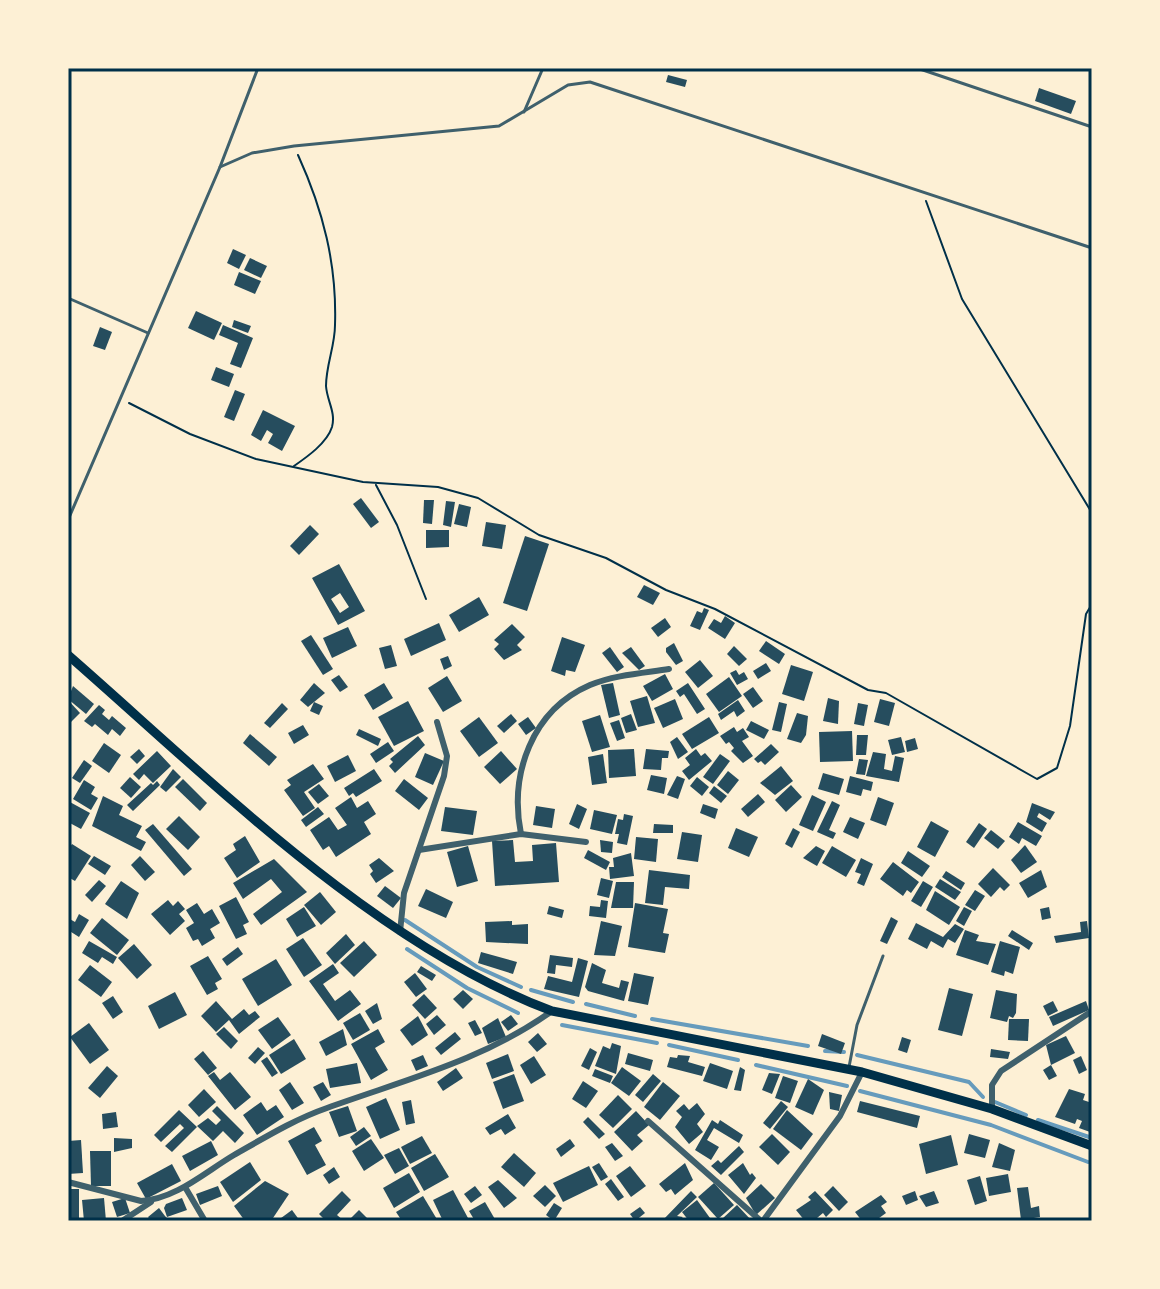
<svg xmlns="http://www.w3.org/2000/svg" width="1160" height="1289" viewBox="0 0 1160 1289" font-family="'Roboto Condensed',sans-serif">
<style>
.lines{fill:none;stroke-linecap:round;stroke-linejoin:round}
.stream{stroke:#669bbc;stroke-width:4}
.building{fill:#264d5e;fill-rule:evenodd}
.path{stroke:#003049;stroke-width:2}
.service{stroke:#3f606c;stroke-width:3}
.minor{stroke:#3f606c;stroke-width:6}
.secondary{stroke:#003049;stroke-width:9}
.neatline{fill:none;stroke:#003049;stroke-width:3}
</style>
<rect width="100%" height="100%" fill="#fdf0d5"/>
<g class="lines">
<g class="stream">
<polyline points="405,920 477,967 521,987"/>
<polyline points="407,949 467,988 518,1013"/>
<polyline points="531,990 573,1002"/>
<polyline points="586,1004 635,1016"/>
<polyline points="652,1019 808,1046"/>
<polyline points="562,1025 657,1043"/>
<polyline points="669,1045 738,1060"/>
<polyline points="825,1051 844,1052"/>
<polyline points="857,1055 969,1082 983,1097"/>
<polyline points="756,1065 847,1086"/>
<polyline points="860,1091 991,1125 1088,1162"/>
<polyline points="995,1102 1026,1115"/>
<polyline points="1038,1120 1092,1138"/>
</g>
</g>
<g class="building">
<polygon points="668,75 687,80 685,87 666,82"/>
<polygon points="1039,88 1076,101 1071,114 1035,101"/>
<polygon points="233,249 246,255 239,269 227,263"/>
<polygon points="250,258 267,266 261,278 244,270"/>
<polygon points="239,272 261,281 255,294 234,285"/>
<polygon points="196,311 222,323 214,340 188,328"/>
<polygon points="234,320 251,326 248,333 232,327"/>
<polygon points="223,325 253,338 241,368 230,364 238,343 219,335"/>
<polygon points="100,327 112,332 105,350 93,346"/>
<polygon points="216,367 234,374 229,387 211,380"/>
<polygon points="235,390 245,394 234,421 224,417"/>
<polygon points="263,410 295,426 282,451 268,443 273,434 267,430 261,441 251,435"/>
<polygon points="361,498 379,522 371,528 353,504"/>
<polygon points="424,500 434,500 432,524 423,523"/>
<polygon points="446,501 455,502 451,527 443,525"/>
<polygon points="459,504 471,507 467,527 454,524"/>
<polygon points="486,522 506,525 502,549 482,546"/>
<polygon points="310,525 319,534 299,555 290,546"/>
<polygon points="426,530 449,530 449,547 426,548"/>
<polygon points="525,536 549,544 527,611 503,603"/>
<path d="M339 564 365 611 338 625 312 578ZM340 593 349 607 340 613 331 599Z"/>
<polygon points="644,585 660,593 653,605 637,597"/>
<polygon points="479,597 489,615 459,632 449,615"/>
<polygon points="704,608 709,610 700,630 690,626 697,611 702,613"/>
<polygon points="725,616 735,623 725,639 708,628 714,619 721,623"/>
<polygon points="665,618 671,627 658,637 651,628"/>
<polygon points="439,623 446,640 411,656 404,639"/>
<polygon points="512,624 525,637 517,645 522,650 504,660 494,649 499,644 494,640"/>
<polygon points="348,627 357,646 332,658 323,638"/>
<polygon points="311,635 333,669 323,675 301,641"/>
<polygon points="562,637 585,645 575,672 566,670 565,676 551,671"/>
<polygon points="766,641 785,654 779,664 759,651"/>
<polygon points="674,643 683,661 676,665 666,652 666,648"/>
<polygon points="391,645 397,666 385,669 379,648"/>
<polygon points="734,646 747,659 739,666 727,654"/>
<polygon points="610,647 624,667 617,672 602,653"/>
<polygon points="631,647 645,666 639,670 622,653"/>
<polygon points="448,656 452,666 444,670 440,659"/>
<polygon points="700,660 713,676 698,688 685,672"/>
<polygon points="766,663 771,671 758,679 753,671"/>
<polygon points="791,665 813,672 804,701 782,694"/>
<polygon points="736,670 739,675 744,672 748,679 737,685 730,673"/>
<polygon points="665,674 673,689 652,701 643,686"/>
<polygon points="339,675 348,687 340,692 331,680"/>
<polygon points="447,676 462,701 443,712 428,688"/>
<polygon points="729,677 742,696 719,712 706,694"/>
<polygon points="314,683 325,693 308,707 300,700"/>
<polygon points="384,683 393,698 373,710 364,695"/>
<polygon points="613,683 620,715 609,718 601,685"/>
<polygon points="688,683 705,709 697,714 684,694 680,697 676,691"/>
<polygon points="73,686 94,704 86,714 68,699"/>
<polygon points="753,687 763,701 753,708 743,694"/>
<polygon points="647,696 655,723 638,727 630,701"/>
<polygon points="828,698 839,701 838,724 823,721"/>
<polygon points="675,699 683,719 663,728 654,708"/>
<polygon points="880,699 895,703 889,726 874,722"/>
<polygon points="68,700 80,713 68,725"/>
<polygon points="738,700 745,711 737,717 734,711 721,720 718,714"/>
<polygon points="408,701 424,731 394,746 378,717"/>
<polygon points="314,702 323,706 319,715 310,711"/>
<polygon points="779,702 787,704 781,732 772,730"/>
<polygon points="282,703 288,709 270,728 264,723"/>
<polygon points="858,703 868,705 864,726 854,724"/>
<polygon points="99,705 105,710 102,714 109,720 112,716 126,728 120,736 112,729 108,735 95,724 92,727 84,721"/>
<polygon points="797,713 808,716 806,735 801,743 787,739"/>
<polygon points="511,714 517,721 504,733 497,726"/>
<polygon points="631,714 637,730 626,733 621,718"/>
<polygon points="600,715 610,747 592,752 582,721"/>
<polygon points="479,717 498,743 479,757 460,731"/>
<polygon points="528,717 536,728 526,735 518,724"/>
<polygon points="709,717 719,733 692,749 682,734"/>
<polygon points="619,720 625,738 617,741 610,723"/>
<polygon points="751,721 769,730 764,739 746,730"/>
<polygon points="303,725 309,735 294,744 288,733"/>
<polygon points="734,727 737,732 743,728 749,737 742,741 753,756 743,763 731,751 734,748 729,742 726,744 720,736"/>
<polygon points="359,729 381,739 378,746 356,735"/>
<polygon points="852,731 853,761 820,762 819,732"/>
<polygon points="250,734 277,757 269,766 243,743"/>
<polygon points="857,735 868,735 866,755 856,755"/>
<polygon points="418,736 425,745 395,773 389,766 393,762 390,759"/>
<polygon points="677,737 688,752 678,759 670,742"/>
<polygon points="901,737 905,752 892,755 888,740"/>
<polygon points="915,738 918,749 907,752 905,741"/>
<polygon points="388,742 394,751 376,763 370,754"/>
<polygon points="104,743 121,755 109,773 92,761"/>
<polygon points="771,744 779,752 765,765 761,761 758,763 754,759"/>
<polygon points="139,749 145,756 137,764 130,757"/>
<polygon points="634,749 636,776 609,778 608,750"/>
<polygon points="646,749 669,751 668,758 662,758 661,770 643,769"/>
<polygon points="696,749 701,756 705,753 712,761 689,780 682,771 690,765 685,758"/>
<polygon points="157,751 171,766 153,783 144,774 139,780 133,774"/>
<polygon points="501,751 517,769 500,784 484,767"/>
<polygon points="873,752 886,754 884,769 892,771 895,756 904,758 899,782 866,776"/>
<polygon points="425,753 444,761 433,785 415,777"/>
<polygon points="603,754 607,783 592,785 588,757"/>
<polygon points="720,754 730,761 713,784 703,777"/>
<polygon points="348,755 356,771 335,782 327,766"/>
<polygon points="859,759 868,760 865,775 856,774"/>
<polygon points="84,760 92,766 80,783 72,778"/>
<polygon points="313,764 324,779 304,792 315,808 303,816 284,790 291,785 287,780"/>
<polygon points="781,766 793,781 775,795 760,783"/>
<polygon points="173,769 181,777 166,792 160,787"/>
<polygon points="374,769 382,781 356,797 353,793 349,796 344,788"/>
<polygon points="728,771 739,780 728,794 717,785"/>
<polygon points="823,773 844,779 839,795 818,789"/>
<polygon points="651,775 667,778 664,794 647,790"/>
<polygon points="677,776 685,779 678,799 667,795"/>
<polygon points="850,776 873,782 871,791 863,789 861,796 846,792"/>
<polygon points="130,777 141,787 131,798 120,788"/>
<polygon points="697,777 709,787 702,796 690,786"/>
<polygon points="183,779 207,803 200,811 175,787"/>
<polygon points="404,779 428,798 419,810 395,791"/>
<polygon points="84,780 95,787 91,794 98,798 91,810 73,799"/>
<polygon points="157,781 160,785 133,811 127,805 151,783 153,785"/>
<polygon points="319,784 329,796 318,804 308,792"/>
<polygon points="791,785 802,797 786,812 775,800"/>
<polygon points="714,786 727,796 721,803 709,793"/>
<polygon points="758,794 765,802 748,817 741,809"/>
<polygon points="812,795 826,802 813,831 799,825"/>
<polygon points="103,796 123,806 119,815 142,826 136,837 146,842 141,851 92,826"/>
<polygon points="351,797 357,808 368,801 376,814 364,822 371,834 336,857 329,846 323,850 310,830 329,817 338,830 347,825 335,808"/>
<polygon points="878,797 894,803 886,826 870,820"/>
<polygon points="68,801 90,813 81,829 68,822"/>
<polygon points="832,801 840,805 829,830 836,833 833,839 817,832"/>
<polygon points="1032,803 1055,812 1050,820 1039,813 1037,817 1047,823 1042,832 1026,822"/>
<polygon points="577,804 587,809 579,829 569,824"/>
<polygon points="703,804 718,809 715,819 700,813"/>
<polygon points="536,806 555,809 552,828 533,825"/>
<polygon points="318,807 324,814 306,827 301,820"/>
<polygon points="445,807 477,811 473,835 441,831"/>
<polygon points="594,810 617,815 612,834 590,829"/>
<polygon points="624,814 633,816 627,845 617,843 619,834 615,834 618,819 623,820"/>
<polygon points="179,816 200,837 188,850 166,829"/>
<polygon points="850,817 865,823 858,839 843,832"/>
<polygon points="931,821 949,831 935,857 917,847"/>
<polygon points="1018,822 1042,836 1036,846 1022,838 1019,844 1009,837"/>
<polygon points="979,823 987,829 974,848 966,842"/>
<polygon points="153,824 192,869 184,876 145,830"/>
<polygon points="654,824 673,825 673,833 653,833"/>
<polygon points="736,828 758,837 749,857 728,848"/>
<polygon points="793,828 800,832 792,848 785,844"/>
<polygon points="991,830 1005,841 998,849 984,838"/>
<polygon points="682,832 702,835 698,862 677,859"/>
<polygon points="245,836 260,862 237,878 224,858 236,850 233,844"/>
<polygon points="636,837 658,839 656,862 634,859"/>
<polygon points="513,840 515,862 533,861 532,845 556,843 559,882 495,886 492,841"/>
<polygon points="600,840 613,842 612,853 601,852"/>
<polygon points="72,844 91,856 75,881 68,877 68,850"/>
<polygon points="1025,845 1037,862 1021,873 1011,860"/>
<polygon points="468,846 478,881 457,887 447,852"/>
<polygon points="816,846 825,851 817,866 803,858"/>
<polygon points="832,846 856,860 846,877 822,863"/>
<polygon points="588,850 610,862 606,870 584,858"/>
<polygon points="908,851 930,866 922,877 901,863"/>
<polygon points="631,853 634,876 610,879 609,867 614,867 613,858"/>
<polygon points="94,856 111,866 105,875 88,864"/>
<polygon points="140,856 155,872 145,881 131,865"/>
<polygon points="379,858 394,871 376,883 370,874 373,871 369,865"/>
<polygon points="861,858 873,864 864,886 857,883 861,874 855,872"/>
<polygon points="274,859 307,892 261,925 253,914 282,892 271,879 243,899 233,883"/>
<polygon points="893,862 919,882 911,893 907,890 903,896 880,879"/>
<polygon points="993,868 1010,885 1004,891 1000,887 991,897 978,884"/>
<polygon points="649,870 690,875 689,889 665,887 663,905 645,903"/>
<polygon points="1041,870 1047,887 1028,898 1019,883"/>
<polygon points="946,871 965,883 961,890 942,877"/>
<polygon points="601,878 613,881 609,898 597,895"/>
<polygon points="940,879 961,892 955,900 935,887"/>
<polygon points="99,880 106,886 92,902 85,895"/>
<polygon points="121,881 139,893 127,919 105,904"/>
<polygon points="923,881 933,887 921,907 911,901"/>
<polygon points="616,882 634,882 633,908 611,908"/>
<polygon points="385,886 401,898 393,908 377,896"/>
<polygon points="426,889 453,902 446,918 418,906"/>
<polygon points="975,890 985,896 975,911 965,905"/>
<polygon points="935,891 960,907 949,925 926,910"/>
<polygon points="320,892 336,912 321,925 304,905"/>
<polygon points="236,897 249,922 243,925 247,934 236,939 219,906"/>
<polygon points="168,900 173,906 178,901 185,909 179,914 185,921 170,935 151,914"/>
<polygon points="601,900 608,901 606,918 589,916 590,906 600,907"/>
<polygon points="197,903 204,914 212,909 220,923 210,929 215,938 202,946 198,939 193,941 186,928 194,923 186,910"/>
<polygon points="635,903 668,909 663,933 669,934 665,953 628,947"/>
<polygon points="549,906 564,910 562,918 547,914"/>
<polygon points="304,907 316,926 297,937 286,919"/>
<polygon points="964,907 972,911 964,926 956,921"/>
<polygon points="1049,907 1051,918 1042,920 1040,909"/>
<polygon points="79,914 89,920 79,937 68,930 68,918 75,922"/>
<polygon points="891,917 898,921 887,944 880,941"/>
<polygon points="102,918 129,940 117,955 90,933"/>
<polygon points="512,921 512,925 528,924 528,944 486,942 485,922"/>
<polygon points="601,921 622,926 615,956 594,955"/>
<polygon points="1087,921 1089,938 1056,943 1054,936 1081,932 1080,922"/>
<polygon points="916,923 943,937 955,924 964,929 955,943 948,939 943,948 931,941 927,949 908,939"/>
<polygon points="965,930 979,935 976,941 996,944 988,965 956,955"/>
<polygon points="1012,930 1033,943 1029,950 1008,936"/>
<polygon points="346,934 355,945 335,964 326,953"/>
<polygon points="303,938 322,965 304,977 286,949"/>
<polygon points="89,941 117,957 113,964 102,957 98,963 82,953"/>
<polygon points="364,941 377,955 354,977 340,963"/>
<polygon points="1000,941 1020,947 1013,974 1005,971 1004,976 991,972"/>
<polygon points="134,944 152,965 137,979 118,958"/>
<polygon points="238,947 243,954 227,966 222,959"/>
<polygon points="481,952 517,962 513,974 478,963"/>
<polygon points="550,955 573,958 572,967 556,965 555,974 547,973"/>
<polygon points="208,956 222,979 215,983 218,989 207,995 190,966"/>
<polygon points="578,958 588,961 579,997 544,989 548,976 572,982"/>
<polygon points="276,959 292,985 258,1006 242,979"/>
<polygon points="592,963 606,970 602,983 619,988 621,980 629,982 624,1001 588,991 585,987"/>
<polygon points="333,964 339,973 323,984 335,1001 350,990 361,1004 338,1021 309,981"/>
<polygon points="90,965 112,982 101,997 78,980"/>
<polygon points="421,966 436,975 432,981 417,972"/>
<polygon points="415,973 427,989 416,997 404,982"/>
<polygon points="634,973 654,977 648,1005 628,1001"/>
<polygon points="949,988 973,994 962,1036 938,1030"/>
<polygon points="463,990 473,999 463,1009 453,999"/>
<polygon points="996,990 1017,994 1016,1013 1013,1018 1009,1016 1007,1022 990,1018"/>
<polygon points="175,992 187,1015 159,1029 148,1006"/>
<polygon points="424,994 437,1008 425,1019 412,1005"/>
<polygon points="113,996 123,1012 113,1019 102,1003"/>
<polygon points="216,1001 232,1019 244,1009 249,1015 255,1011 260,1017 239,1034 229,1020 216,1032 201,1016"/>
<polygon points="1053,1001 1058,1011 1048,1016 1043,1006"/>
<polygon points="1086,1001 1089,1010 1053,1026 1049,1017"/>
<polygon points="377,1003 382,1019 373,1024 365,1011"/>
<polygon points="360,1013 370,1030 353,1040 343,1023"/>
<polygon points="437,1015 446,1025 434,1035 426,1024"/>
<polygon points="511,1015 518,1024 508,1031 501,1022"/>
<polygon points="418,1016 428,1035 412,1046 400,1030"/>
<polygon points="278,1017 291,1035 272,1049 258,1030"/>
<polygon points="498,1018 506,1037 488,1044 482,1028"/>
<polygon points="1009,1019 1029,1019 1028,1041 1008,1040"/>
<polygon points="475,1020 482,1033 475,1036 468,1023"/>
<polygon points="89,1023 109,1050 90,1064 70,1037"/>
<polygon points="224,1027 238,1041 231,1049 216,1034"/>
<polygon points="343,1029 347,1045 326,1056 319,1042"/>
<polygon points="378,1029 385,1042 375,1048 388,1070 371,1080 351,1044"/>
<polygon points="455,1032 461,1039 441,1055 435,1048"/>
<polygon points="538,1033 547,1044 537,1052 528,1042"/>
<polygon points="822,1034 845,1043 841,1054 818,1046"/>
<polygon points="1066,1036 1075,1053 1051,1065 1046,1045"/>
<polygon points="902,1037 911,1040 907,1053 898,1050"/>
<polygon points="294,1039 306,1059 281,1074 269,1055"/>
<polygon points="612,1043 621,1046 616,1074 595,1066 603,1046 610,1049"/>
<polygon points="258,1047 265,1053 255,1064 248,1058"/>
<polygon points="590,1048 597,1052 589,1070 581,1066"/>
<polygon points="991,1049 1010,1052 1008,1059 990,1057"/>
<polygon points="203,1051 217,1068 208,1075 194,1059"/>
<polygon points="628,1053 653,1060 650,1071 625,1064"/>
<polygon points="508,1054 514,1071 492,1079 486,1063"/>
<polygon points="423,1055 428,1066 416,1071 411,1060"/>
<polygon points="678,1055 690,1056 688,1062 705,1067 702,1076 667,1067 670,1057 677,1058"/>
<polygon points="534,1056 546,1075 531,1084 520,1065"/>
<polygon points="1081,1056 1087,1070 1079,1074 1073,1060"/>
<polygon points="267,1057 278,1073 272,1077 261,1061"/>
<polygon points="357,1063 361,1083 330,1088 326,1069"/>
<polygon points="710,1063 733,1071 727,1089 703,1081"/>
<polygon points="1051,1065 1057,1076 1049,1080 1043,1070"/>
<polygon points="107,1066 118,1076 100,1098 88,1088"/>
<polygon points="622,1067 641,1081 629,1096 611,1083"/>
<polygon points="740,1067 745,1070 741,1091 734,1090"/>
<polygon points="456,1068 463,1078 443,1091 437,1082"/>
<polygon points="595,1069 613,1076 610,1083 592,1076"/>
<polygon points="214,1072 220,1080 230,1072 251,1097 235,1110 208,1076"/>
<polygon points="769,1073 780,1074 772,1094 762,1090"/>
<polygon points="514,1074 524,1101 503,1109 493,1082"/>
<polygon points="653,1074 661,1081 643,1102 635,1095"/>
<polygon points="783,1076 798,1081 790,1103 775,1098"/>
<polygon points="808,1079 824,1090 813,1115 795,1107"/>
<polygon points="583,1081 598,1091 586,1108 572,1099"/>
<polygon points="290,1082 304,1103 292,1110 279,1090"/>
<polygon points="323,1082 331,1095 321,1101 313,1087"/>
<polygon points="663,1082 680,1096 660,1120 644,1107"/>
<polygon points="204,1089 216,1102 199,1117 188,1105"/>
<polygon points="1069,1089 1085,1094 1083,1100 1092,1103 1090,1132 1079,1128 1082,1121 1077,1119 1075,1124 1055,1117"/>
<polygon points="829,1092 842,1095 839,1111 830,1109"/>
<polygon points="618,1095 632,1109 613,1128 599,1115"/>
<polygon points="386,1098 400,1130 380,1139 366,1107"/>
<polygon points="411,1100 415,1123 406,1125 402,1102"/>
<polygon points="781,1101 788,1107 770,1129 763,1123"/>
<polygon points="860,1101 920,1116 917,1128 857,1112"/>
<polygon points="261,1102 267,1111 276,1105 284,1117 257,1135 243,1115"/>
<polygon points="697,1103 705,1114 697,1124 703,1132 689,1144 675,1127 682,1117 676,1111 684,1104 689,1110"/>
<polygon points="217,1106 244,1133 235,1143 223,1131 213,1141 197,1126 208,1118 216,1125 221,1120 212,1111"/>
<polygon points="348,1106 357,1131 339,1137 329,1112"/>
<polygon points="179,1110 197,1127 172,1152 165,1146 184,1128 180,1124 161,1142 154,1135"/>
<polygon points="787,1110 813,1134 801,1150 773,1129"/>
<polygon points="636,1111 649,1125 637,1135 643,1141 632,1151 614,1132"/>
<polygon points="116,1112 118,1127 103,1129 102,1114"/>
<polygon points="508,1114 516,1128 505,1135 501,1129 490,1135 485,1128"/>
<polygon points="588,1117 605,1134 599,1139 583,1122"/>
<polygon points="712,1120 718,1124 720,1120 743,1135 739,1143 714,1128 707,1140 719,1147 711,1160 695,1150"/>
<polygon points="314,1127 322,1141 315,1145 326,1165 307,1175 288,1141"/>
<polygon points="364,1127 371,1136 356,1146 350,1137"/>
<polygon points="772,1134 790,1152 778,1165 759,1147"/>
<polygon points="969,1134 990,1140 985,1158 964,1153"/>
<polygon points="951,1135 958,1165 926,1174 919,1144"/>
<polygon points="422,1136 432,1153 410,1164 401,1147"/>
<polygon points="114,1138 132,1139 132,1148 114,1152"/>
<polygon points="371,1139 384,1158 364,1171 352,1151"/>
<polygon points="570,1139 575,1146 561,1157 556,1149"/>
<polygon points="81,1140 83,1173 68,1174 68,1141"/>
<polygon points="211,1141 218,1155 190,1171 182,1156"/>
<polygon points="612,1143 623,1156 615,1161 605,1147"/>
<polygon points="999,1143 1015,1150 1010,1171 992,1167"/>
<polygon points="739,1146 744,1152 721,1175 711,1166 718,1160 721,1163"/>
<polygon points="399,1148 409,1166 395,1174 384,1155"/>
<polygon points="90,1151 111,1151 111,1186 91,1186"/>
<polygon points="514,1153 536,1173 524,1187 501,1167"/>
<polygon points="435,1154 449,1177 424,1191 411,1168"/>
<polygon points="250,1162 261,1180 233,1202 220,1182"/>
<polygon points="599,1163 608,1177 601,1181 592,1167"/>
<polygon points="685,1163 693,1180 675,1195 671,1189 666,1192 659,1184"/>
<polygon points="743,1163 750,1175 752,1173 756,1178 744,1194 728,1175"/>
<polygon points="172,1164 181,1181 146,1199 137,1183"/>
<polygon points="589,1166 598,1185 563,1202 553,1183"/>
<polygon points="630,1166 646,1186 631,1197 616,1176"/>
<polygon points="334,1167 340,1177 329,1184 323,1175"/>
<polygon points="409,1173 420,1192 394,1208 383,1188"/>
<polygon points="1008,1174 1011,1192 989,1196 986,1178"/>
<polygon points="980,1176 987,1201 975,1205 967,1180"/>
<polygon points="611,1179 624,1197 618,1201 605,1184"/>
<polygon points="498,1180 517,1198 504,1208 488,1187"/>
<polygon points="265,1181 289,1194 271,1221 245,1221 234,1206"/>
<polygon points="714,1183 734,1205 718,1219 698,1197"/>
<polygon points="761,1184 775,1198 756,1215 746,1198"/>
<polygon points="545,1185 556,1196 545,1207 533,1196"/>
<polygon points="218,1186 222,1196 200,1205 196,1194"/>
<polygon points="475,1186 482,1195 471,1203 464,1194"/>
<polygon points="833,1186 848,1202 839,1211 824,1195"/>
<polygon points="1028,1187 1031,1208 1039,1206 1040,1217 1021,1220 1017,1188"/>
<rect x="68" y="1189" width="11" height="32"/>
<polygon points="453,1190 468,1218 443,1221 433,1200"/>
<polygon points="342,1191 351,1200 337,1215 344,1221 326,1221 319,1214"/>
<polygon points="691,1191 697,1197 677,1216 683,1217 678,1221 662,1221"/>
<polygon points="815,1191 833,1210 826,1217 823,1213 817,1218 819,1221 805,1221 796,1210 811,1200 808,1197"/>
<polygon points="915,1191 918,1200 906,1205 902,1196"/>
<polygon points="934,1191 939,1203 926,1207 919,1196"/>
<polygon points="881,1195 887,1202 881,1206 886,1213 875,1221 862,1221 855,1212"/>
<polygon points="423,1196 438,1221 402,1221 396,1212"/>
<polygon points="104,1198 106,1221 84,1221 82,1200"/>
<polygon points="125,1198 130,1213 117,1217 112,1202"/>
<polygon points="182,1198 187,1210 167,1217 164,1208 166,1204"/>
<polygon points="697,1200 710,1218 706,1221 689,1221 682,1212"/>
<polygon points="485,1202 496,1221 475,1221 469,1211"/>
<polygon points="554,1203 562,1208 554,1221 546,1215"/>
<polygon points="737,1205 752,1221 722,1219"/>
<polygon points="640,1207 645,1213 635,1221 630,1214"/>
<polygon points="159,1208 165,1216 170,1221 151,1221 148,1217"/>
<polygon points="292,1210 300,1221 277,1221"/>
<polygon points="359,1210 367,1218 348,1221"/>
</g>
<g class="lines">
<g class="path">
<polyline points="926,201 962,299 1092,513"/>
<polyline points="129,403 190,434 256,459 363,482 438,487 478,498 539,535 606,558 666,590 715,609 868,690 886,693 1037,779 1057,768 1070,726 1086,614 1092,604"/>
<path d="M294 466C307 457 327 443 332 427 336 412 327 401 326 386 326 365 335 346 335 325 337 264 323 210 298 155"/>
<polyline points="376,485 397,525 426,599"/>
</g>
<g class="service">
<polyline points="917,68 1092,127"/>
<polyline points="524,112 543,68"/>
<polyline points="220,167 252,153 294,146 499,126 568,85 590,82 1092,248"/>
<polyline points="68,298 148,333"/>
<polyline points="68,520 220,167 258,68"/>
<polyline points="849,1067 857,1025 883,956"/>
</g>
<g class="minor">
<path d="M521 834C509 774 532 710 590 685 614 675 643 673 669 669"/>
<polyline points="419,850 521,834 586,842"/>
<polyline points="400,932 404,893 444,776 447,756 437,722"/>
<polyline points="992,1109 992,1085 1001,1071 1092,1011"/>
<polyline points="648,1121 761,1221"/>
<path d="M68 1182 141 1201C176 1199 205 1172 234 1155 264 1138 295 1119 327 1108 407 1079 482 1061 552 1011"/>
<polyline points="185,1187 205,1221"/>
<polyline points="122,1221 151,1202"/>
<polyline points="763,1221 840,1116 862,1072"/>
</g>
<path class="secondary" d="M68 655C210 779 375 945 552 1011L862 1072 992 1109 1092 1146"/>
</g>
<rect width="1160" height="1289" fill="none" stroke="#fdf0d5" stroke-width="140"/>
<rect x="70" y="70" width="1020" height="1149" class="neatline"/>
</svg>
